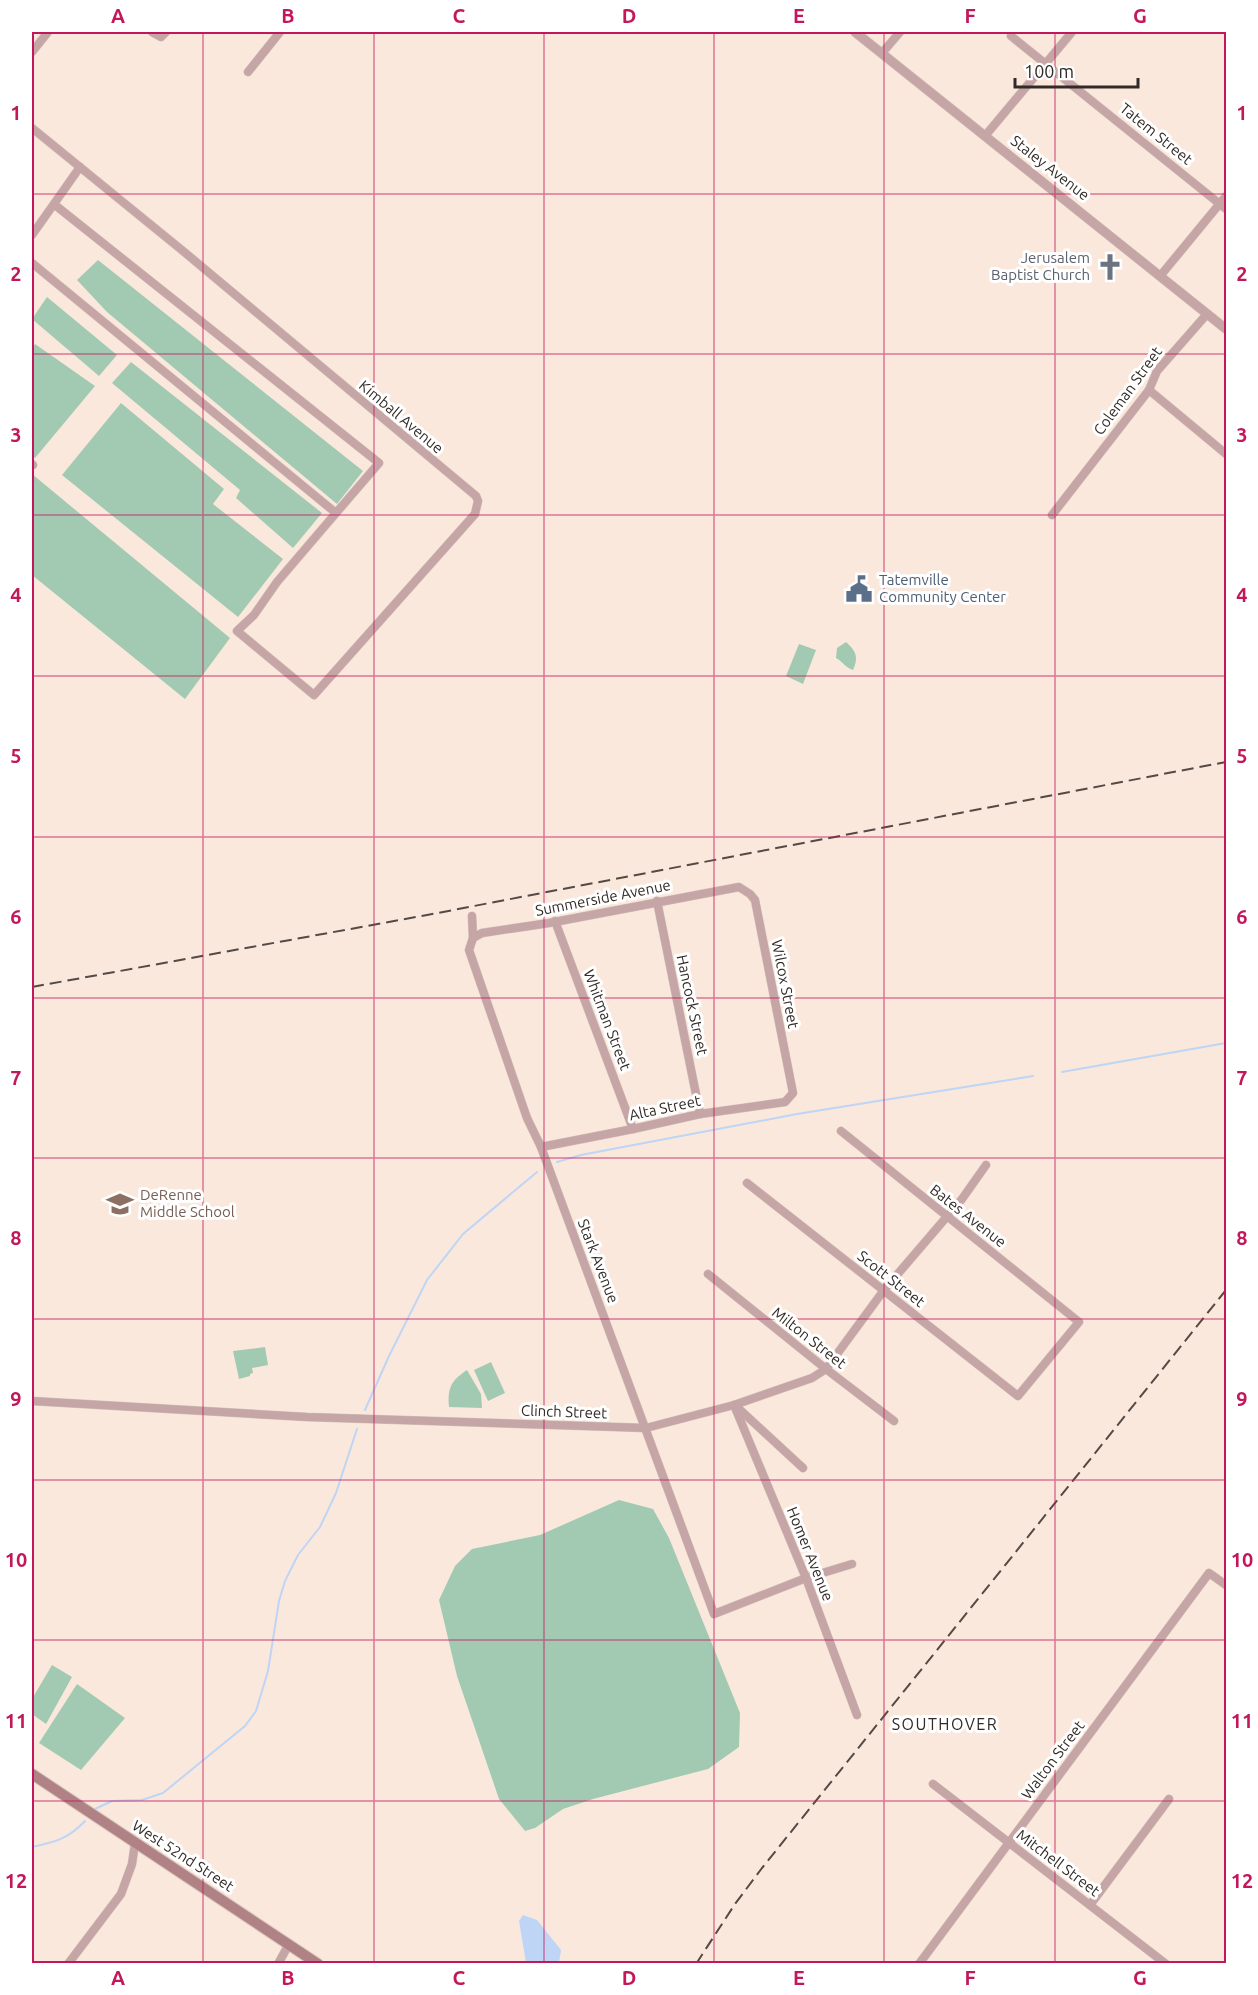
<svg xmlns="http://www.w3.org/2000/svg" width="1258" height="1995" viewBox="0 0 1258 1995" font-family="Ubuntu,sans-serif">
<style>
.green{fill:#a2cab3}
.water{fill:#bed5f5}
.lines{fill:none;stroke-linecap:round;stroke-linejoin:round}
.stream{stroke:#bed5f5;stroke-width:2}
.minor-casing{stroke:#d6c6bc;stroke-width:9}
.tertiary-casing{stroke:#d6c6bc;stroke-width:10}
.secondary-casing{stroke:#d6c6bc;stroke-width:12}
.minor{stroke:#c5a5a6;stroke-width:8}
.tertiary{stroke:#c5a5a6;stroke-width:9}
.secondary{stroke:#b18285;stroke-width:10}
.rail{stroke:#534a45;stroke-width:2;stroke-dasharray:12 6;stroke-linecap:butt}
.grid{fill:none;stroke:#c2185b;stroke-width:1.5;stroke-opacity:0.55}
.labels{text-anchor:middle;stroke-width:6;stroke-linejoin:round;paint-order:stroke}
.street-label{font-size:15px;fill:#312a26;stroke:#fff}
.worship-label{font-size:15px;fill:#5b616d;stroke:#fff;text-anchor:end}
.service-label{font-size:15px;fill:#4e5e75;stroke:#fff;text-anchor:start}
.education-label{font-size:15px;fill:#785e54;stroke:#fff;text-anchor:start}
.neighbourhood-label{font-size:16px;letter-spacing:1.5px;fill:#312a26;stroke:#fff}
.neatline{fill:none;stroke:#c2185b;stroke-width:2}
.grid-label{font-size:20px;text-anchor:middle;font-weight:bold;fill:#c2185b}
</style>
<rect width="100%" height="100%" fill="#fae8dd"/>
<g class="green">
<polygon points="98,260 363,471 337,504 107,312 77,280"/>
<polygon points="47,297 117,355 99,376 32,319"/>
<polygon points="35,344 95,386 35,458 32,455 32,349"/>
<polygon points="131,362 322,513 293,548 236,498 240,490 112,383"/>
<polygon points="121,403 224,489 213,504 283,559 238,617 62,475"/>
<polygon points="32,474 230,638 185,699 32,575"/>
<path d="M846 642C856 651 859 657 853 670 846 668 843 662 836 658L837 648Z"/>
<polygon points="799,644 816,650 803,684 786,676"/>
<polygon points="265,1347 268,1365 252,1368 253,1373 250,1374 250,1376 239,1379 233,1351"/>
<polygon points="491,1362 505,1393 488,1401 474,1370"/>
<path d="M467 1370 481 1394 482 1408 449 1407C447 1387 452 1380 467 1370Z"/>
<polygon points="619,1500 653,1509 669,1538 740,1713 739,1747 708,1769 593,1799 563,1809 535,1828 525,1831 499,1799 457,1676 439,1600 455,1566 472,1549 540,1535"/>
<polygon points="52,1665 72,1677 46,1724 32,1714 32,1699"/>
<polygon points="77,1684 125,1718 81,1770 39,1743"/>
</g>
<polygon class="water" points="523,1915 537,1920 561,1950 559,1963 526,1963 519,1921"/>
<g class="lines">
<g class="stream">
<polyline points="1062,1072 1226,1043"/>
<polyline points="557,1162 581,1155 797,1114 1033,1076"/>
<polyline points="365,1410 389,1356 427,1280 463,1234 537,1172"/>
<polyline points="95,1809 112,1801 142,1800 163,1793 245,1726 256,1711 268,1671 279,1601 285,1581 298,1555 320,1527 336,1493 357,1429"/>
<path d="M32 1847C55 1842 68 1839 85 1821"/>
</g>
<defs>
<g id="minor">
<polyline points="152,32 161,37 166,32"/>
<polyline points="1011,36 1226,209"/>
<polyline points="32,52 48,32"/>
<polyline points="882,53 900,32"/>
<polyline points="248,72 280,32"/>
<polyline points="32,128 183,251 476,496 478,501 475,514 314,695 237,631 254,615 277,582 336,513 32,263"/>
<polyline points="985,136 1072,32"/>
<polyline points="55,205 379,463 336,513"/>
<polyline points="32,235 80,167"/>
<polyline points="1161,275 1226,196"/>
<polyline points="1149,390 1226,454"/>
<polyline points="32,464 33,465"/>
<polyline points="1052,515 1149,390 1157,371 1207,314"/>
<polyline points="657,901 700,1114"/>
<polyline points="472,916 473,938 469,950 527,1118 541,1147 714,1614 806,1578 852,1564"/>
<polyline points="555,921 633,1129"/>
<polyline points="473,938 482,933 549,923 739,887 750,894 755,900 793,1093 785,1102 700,1114 633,1129 541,1147"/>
<polyline points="747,1183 1018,1396 1079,1322 841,1131"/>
<polyline points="708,1274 826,1369 894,1421"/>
<polyline points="32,1401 307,1417 646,1428 734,1405 812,1378 826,1369 884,1290 962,1199 986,1165"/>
<polyline points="734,1405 806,1578 857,1715"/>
<polyline points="738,1408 803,1468"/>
<polyline points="933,1784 1166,1964"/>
<polyline points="1090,1905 1169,1799"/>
<polyline points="68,1964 121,1894 132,1864 135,1843"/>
<polyline points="278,1964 289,1944"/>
<polyline points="919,1964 1209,1573 1226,1585"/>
</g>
<polyline id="tertiary" points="855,32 1226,329"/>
<polyline id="secondary" points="32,1774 318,1964"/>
</defs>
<use href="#minor" class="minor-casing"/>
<use href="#tertiary" class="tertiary-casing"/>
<use href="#secondary" class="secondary-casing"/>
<use href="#minor" class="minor"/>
<use href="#tertiary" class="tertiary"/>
<use href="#secondary" class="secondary"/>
<g class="rail">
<polyline points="32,987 427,915 1226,762"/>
<polyline points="696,1964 735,1904 762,1868 1226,1290"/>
</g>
</g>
<path class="grid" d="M203 32V1964M374 32V1964M544 32V1964M714 32V1964M884 32V1964M1055 32V1964M32 194H1226M32 354H1226M32 515H1226M32 676H1226M32 837H1226M32 998H1226M32 1158H1226M32 1319H1226M32 1480H1226M32 1640H1226M32 1801H1226"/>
<defs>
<symbol id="church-bare" viewBox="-9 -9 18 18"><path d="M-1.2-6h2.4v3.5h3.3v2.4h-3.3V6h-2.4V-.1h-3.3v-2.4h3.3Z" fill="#6b7280" stroke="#fff" stroke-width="2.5" paint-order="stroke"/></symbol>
<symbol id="civic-bare" viewBox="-9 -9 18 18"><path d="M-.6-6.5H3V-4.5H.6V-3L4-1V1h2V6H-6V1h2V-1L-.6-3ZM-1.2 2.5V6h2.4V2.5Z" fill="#5c6f8a" stroke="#fff" stroke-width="2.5" paint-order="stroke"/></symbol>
<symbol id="school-bare" viewBox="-9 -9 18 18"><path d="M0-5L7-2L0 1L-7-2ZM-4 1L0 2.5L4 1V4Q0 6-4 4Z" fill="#8d6e63" stroke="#fff" stroke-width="2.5" paint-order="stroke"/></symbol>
</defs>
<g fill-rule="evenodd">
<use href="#church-bare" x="1091" y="248" width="38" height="38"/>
<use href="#civic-bare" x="840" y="570" width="38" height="38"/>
<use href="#school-bare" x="101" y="1185" width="38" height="38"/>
</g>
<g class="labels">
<g class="street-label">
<text transform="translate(1156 134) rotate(39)" y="5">Tatem Street</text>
<text transform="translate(1050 168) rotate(38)" y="5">Staley Avenue</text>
<text transform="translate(1128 391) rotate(-54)" y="5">Coleman Street</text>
<text transform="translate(401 417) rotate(40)" y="5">Kimball Avenue</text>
<text transform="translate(603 898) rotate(-11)" y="5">Summerside Avenue</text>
<text transform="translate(785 984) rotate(79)" y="5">Wilcox Street</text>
<text transform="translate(692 1005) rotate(78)" y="5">Hancock Street</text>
<text transform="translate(607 1020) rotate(69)" y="5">Whitman Street</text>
<text transform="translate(665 1108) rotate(-12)" y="5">Alta Street</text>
<text transform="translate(968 1216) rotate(38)" y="5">Bates Avenue</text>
<text transform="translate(598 1261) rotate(69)" y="5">Stark Avenue</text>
<text transform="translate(891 1279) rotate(38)" y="5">Scott Street</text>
<text transform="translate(809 1338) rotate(38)" y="5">Milton Street</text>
<text transform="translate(564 1412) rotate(2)" y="5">Clinch Street</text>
<text transform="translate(810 1554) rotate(68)" y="5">Homer Avenue</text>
<text transform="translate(1053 1760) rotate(-53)" y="5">Walton Street</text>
<text transform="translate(183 1856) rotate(33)" y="5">West 52nd Street</text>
<text transform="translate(1058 1863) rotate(37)" y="5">Mitchell Street</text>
</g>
<g class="worship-label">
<text x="1090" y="263">Jerusalem<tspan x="1090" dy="17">Baptist Church</tspan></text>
</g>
<g class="service-label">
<text x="879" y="585">Tatemville<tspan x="879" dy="17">Community Center</tspan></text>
</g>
<g class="education-label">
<text x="140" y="1200">DeRenne<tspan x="140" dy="17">Middle School</tspan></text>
</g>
<g class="neighbourhood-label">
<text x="945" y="1730">SOUTHOVER</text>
</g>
</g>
<rect width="1258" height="1995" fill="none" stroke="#ffffff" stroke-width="66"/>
<path d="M1015 78v9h123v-9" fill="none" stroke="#312a26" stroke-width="3"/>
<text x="1024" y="78" font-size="18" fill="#312a26" stroke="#ffffff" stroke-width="4.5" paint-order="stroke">100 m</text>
<rect x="33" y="33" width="1192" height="1929" class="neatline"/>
<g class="grid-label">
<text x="118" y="23">A</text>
<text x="288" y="23">B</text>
<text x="459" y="23">C</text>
<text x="629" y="23">D</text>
<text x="799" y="23">E</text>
<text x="970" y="23">F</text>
<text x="1140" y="23">G</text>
<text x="16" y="120">1</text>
<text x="1242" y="120">1</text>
<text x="16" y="281">2</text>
<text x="1242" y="281">2</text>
<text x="16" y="442">3</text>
<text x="1242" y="442">3</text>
<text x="16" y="602">4</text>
<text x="1242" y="602">4</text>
<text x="16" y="763">5</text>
<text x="1242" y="763">5</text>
<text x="16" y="924">6</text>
<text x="1242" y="924">6</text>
<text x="16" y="1085">7</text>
<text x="1242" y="1085">7</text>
<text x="16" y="1245">8</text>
<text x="1242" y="1245">8</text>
<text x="16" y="1406">9</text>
<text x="1242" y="1406">9</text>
<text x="16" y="1567">10</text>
<text x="1242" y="1567">10</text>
<text x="16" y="1728">11</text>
<text x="1242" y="1728">11</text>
<text x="16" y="1888">12</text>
<text x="1242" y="1888">12</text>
<text x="118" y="1985">A</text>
<text x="288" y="1985">B</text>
<text x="459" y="1985">C</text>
<text x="629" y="1985">D</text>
<text x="799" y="1985">E</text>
<text x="970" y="1985">F</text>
<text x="1140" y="1985">G</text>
</g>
</svg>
